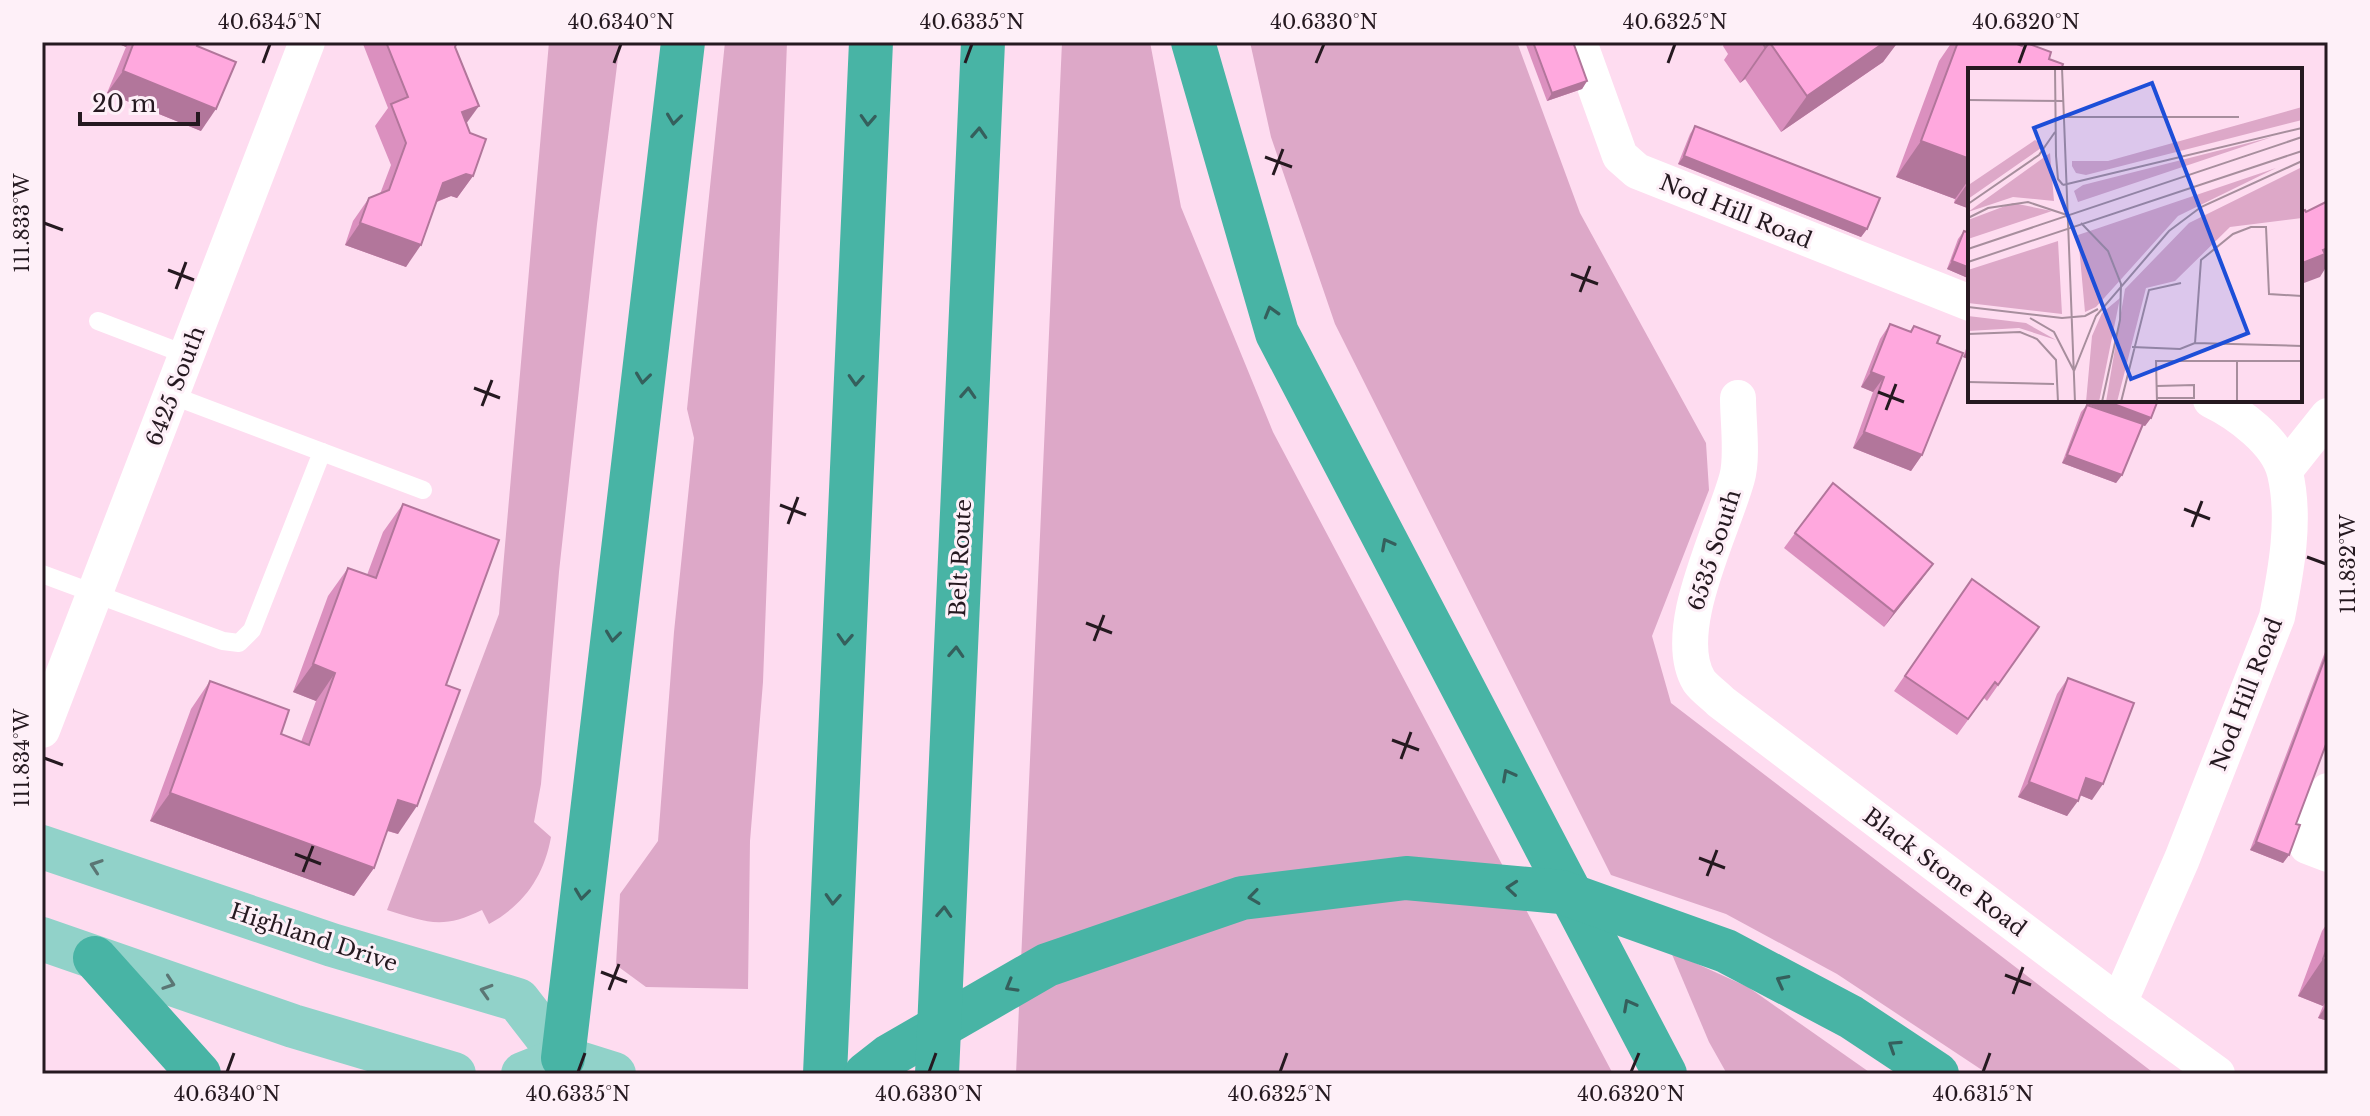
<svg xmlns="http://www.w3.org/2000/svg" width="2370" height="1116" viewBox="0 0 2370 1116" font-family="'Libre Baskerville',serif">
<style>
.green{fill:#dda8c8}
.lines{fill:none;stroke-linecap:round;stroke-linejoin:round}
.lane{stroke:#fff;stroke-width:18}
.street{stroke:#fff;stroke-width:36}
.primary{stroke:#91d2c9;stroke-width:44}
.highway{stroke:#48b4a5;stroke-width:44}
.wall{fill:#db90bf}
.shaded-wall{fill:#b2769b}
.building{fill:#ffa8de;stroke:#b2769b;stroke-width:2}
.oneway{stroke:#355f5c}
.oneway2{stroke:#5b7674}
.ticks{fill:none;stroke:#251920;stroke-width:3}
.labels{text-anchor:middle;stroke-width:6;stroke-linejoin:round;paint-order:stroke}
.street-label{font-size:22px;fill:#251920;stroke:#fef0f8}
.inset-road{fill:none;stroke:#a78e9d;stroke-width:2}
.view{fill:#1d4ed8;fill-opacity:0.15;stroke:#1d4ed8;stroke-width:4}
.inset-edge{fill:none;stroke:#251920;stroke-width:4}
.neatline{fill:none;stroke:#251920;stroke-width:3}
.ticks-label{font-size:20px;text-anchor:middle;fill:#251920}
</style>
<rect width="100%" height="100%" fill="#fedcf0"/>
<g class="green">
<path d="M549 42H620L597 224 559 572 541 784 534 822 551 837C544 876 524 905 489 924L482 910C442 930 426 922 387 910L499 614Z"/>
<polygon points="725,42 787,42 763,682 750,841 748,989 646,987 616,965 620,894 658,841 674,632 694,438 687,409"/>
<polygon points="1062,42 1150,42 1181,207 1273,432 1613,1074 1016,1074"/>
<polygon points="1250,42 1517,42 1580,213 1706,443 1709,490 1652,636 1671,703 2155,1074 1988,1074 1837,974 1726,914 1611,875 1335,324 1271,137"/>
<polygon points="1671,952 1748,987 1872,1074 1727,1074 1709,1042"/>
</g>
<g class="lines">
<g class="lane">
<polyline points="98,321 187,355"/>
<polyline points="322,452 423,490"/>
<polyline points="42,574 223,641 239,643 252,630 322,452 171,395"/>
</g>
<g class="street">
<polyline points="1579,42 1620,156 1637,171 1970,303"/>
<path d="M1738 398C1738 421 1743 457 1737 478 1723 530 1669 631 1699 681 1704 688 1715 696 1721 702L2119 1003 2217 1074"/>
<polyline points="2285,470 2328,416"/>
<polyline points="42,730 307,42"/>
<polyline points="2328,791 2307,846 2328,854"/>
<path d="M2119 1003 2182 859 2277 617C2286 571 2296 519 2285 473 2278 442 2238 413 2211 400"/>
</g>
<g class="primary">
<polyline points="42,847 332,945 518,1000 563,1058 614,1074"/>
<polyline points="42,939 293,1026 454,1074"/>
<polyline points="523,1074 563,1058"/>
</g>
<g class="highway">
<polyline points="1193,42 1277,333 1665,1074"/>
<polyline points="95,958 199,1074"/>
<polyline points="563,1058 683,42"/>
<polyline points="825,1074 871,42"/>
<polyline points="866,1074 889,1056 1047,965 1242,898 1406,878 1561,892 1726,951 1851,1017 1937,1074"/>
<polyline points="937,1074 983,42"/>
</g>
</g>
<g class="wall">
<polygon points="114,42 199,42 197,46 201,131 107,93 126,47"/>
<polygon points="364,42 457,42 455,47 467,123 473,176 457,198 451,196 437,202 406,267 345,245 353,221 369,198 380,194 391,165 375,126 388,108 363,44"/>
<polygon points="1525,42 1573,42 1587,81 1582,89 1547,101"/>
<polygon points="1725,42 1898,42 1883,62 1781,132 1745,79 1740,83 1724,60 1728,54 1723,46"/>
<polygon points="1952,42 2012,42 2021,45 2023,42 2051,52 1970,70 1970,209 1954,203 1955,199 1896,177 1939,61"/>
<polygon points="1695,126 1867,229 1861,237 1678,164 1690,134"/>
<polygon points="1964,231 1970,233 1970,279 1947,269 1958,239"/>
<polygon points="1890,324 1910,331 1914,326 1937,343 1922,455 1911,471 1853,448 1873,392 1861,387 1880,339"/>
<polygon points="1970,338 1970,360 1963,357"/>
<polygon points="2087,405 2104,411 2151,418 2145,426 2143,425 2122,475 2116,483 2062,463 2081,412"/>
<polygon points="403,504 446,685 398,834 387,831 374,868 354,896 150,821 191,709 210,681 281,734 301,742 316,701 293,692 328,596 348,568 367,575 383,532"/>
<polygon points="1795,533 1922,579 1884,627 1784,548"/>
<polygon points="1972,579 2039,627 1987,701 1984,698 1957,735 1894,691"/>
<polygon points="2328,644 2328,739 2296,824 2289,855 2283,863 2250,850"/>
<polygon points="2068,678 2092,800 2080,795 2067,816 2018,797 2057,694"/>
<polygon points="2328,922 2328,1021 2318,1018 2323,1006 2298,996 2322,931"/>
</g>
<g class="shaded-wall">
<polygon points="114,42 129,42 126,47"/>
<polygon points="1885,42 1898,42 1883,62 1781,132 1807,96"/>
<polygon points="1770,43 1745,79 1740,83 1765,47"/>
<polygon points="123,71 216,109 201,131 107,93"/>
<polygon points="1587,81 1582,89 1547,101 1552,93"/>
<polygon points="479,106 463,128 462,112"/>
<polygon points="1921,141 1970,159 1970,178 1955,199 1896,177"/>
<polygon points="1684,156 1867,229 1861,237 1678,164"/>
<polygon points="466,174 473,176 457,198 451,196 428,205 443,183"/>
<polygon points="1970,180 1970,209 1954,203"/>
<polygon points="360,223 421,245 406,267 345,245"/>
<polygon points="2328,248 2328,264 2320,277 2304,283 2300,290 2300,263"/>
<polygon points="1952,261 1970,268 1970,279 1947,269"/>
<polygon points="1968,349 1970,350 1970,360 1963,357"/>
<polygon points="1871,372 1884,377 1873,392 1861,387"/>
<polygon points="2076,400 2103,400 2151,418 2145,426"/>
<polygon points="1864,432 1922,455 1911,471 1853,448"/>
<polygon points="2067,455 2122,475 2116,483 2062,463"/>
<polygon points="1933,564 1922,579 1884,627 1894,612"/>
<polygon points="313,664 335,673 316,701 293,692"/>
<polygon points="2086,778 2103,784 2092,800 2075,793"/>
<polygon points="2029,782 2078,801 2067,816 2018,797"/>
<polygon points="170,793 374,868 354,896 150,821"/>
<polygon points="398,800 417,806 398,834 379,828"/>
<polygon points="2256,842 2289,855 2283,863 2250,850"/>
<polygon points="2323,959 2328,961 2328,998 2323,1006 2298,996"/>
<polygon points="2328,1003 2328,1021 2318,1018"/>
</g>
<g class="building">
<polygon points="134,42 199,42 197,46 236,62 216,109 123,71"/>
<polygon points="386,42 457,42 455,47 479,106 462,112 470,133 486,139 473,176 466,174 443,183 421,245 360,223 369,198 389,190 406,143 391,104 408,97"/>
<polygon points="1533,42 1573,42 1587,81 1552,93"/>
<polygon points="1762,42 1885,42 1807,96 1770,43 1765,47"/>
<polygon points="1958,42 2012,42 2022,46 2024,42 2051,52 2049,59 2063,64 2061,70 1970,70 1970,159 1921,141"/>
<polygon points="1695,126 1880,198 1867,229 1684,156"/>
<polygon points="2326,202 2328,207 2328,248 2323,250 2325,254 2300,264 2300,212 2305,210 2306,212"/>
<polygon points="1964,231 1970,233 1970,268 1952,261"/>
<polygon points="1890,324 1911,332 1914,326 1940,336 1937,343 1963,353 1922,455 1864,432 1884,377 1871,372"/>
<polygon points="2103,400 2158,400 2151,418"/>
<polygon points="2087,405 2143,424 2122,475 2067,455"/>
<polygon points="1833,483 1933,564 1894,612 1795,533"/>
<polygon points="403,504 499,540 446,685 460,690 417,806 398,800 374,868 170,793 210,681 289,710 281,734 309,745 335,673 313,664 348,568 376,578"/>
<polygon points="1972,579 2039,627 1998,685 1995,682 1968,719 1905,676"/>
<polygon points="2328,650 2328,739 2296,824 2300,825 2289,855 2256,842"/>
<polygon points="2068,678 2134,703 2103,784 2086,778 2078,801 2029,782"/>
<polygon points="2328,946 2328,961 2323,959"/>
</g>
<defs><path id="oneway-chevron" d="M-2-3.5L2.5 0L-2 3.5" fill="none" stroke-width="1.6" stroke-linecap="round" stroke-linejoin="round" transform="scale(2)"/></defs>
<g class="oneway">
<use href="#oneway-chevron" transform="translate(674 119) rotate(97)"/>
<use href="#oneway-chevron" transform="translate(868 120) rotate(93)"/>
<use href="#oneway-chevron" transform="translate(979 133) rotate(-87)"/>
<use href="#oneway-chevron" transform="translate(1271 312) rotate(-106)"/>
<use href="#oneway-chevron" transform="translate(643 378) rotate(97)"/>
<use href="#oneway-chevron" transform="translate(856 380) rotate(93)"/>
<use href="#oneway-chevron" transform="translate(968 393) rotate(-87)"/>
<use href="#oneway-chevron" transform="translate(1387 544) rotate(-118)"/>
<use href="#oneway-chevron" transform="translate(613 636) rotate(97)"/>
<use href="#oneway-chevron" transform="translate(845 639) rotate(93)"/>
<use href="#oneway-chevron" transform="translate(956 652) rotate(-87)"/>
<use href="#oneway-chevron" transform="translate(1508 775) rotate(-118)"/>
<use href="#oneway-chevron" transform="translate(1512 888) rotate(-175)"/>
<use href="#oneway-chevron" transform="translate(582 894) rotate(97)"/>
<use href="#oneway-chevron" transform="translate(1254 897) rotate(172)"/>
<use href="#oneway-chevron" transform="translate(833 899) rotate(93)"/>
<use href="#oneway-chevron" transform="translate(944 912) rotate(-87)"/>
<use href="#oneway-chevron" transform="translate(1782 981) rotate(-152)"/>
<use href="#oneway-chevron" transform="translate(1011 986) rotate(150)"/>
<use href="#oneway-chevron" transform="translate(1629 1005) rotate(-118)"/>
<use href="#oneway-chevron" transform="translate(1894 1046) rotate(-147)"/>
</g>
<g class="oneway2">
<use href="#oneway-chevron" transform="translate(96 866) rotate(-161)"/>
<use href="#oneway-chevron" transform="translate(169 983) rotate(19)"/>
<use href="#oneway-chevron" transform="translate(486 991) rotate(-163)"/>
</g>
<path class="ticks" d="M263 63 270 44M614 63 621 44M965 63 972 44M1316 63 1324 44M1668 63 1675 44M2019 63 2026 44M1265 157 1292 167M1273 175 1283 149M44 223 63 230M168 270 194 280M1571 274 1598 284M176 289 186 262M1580 292 1590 266M474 388 500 398M1878 392 1904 402M482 406 492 380M1886 410 1896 384M780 505 806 515M2184 509 2210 519M788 524 798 497M2192 527 2202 501M2307 557 2326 564M1086 623 1112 633M1094 641 1104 615M1392 740 1419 750M44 758 63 765M1401 759 1411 732M295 854 321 864M1699 858 1725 868M303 872 313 846M1707 876 1717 850M601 972 627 982M2005 975 2031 985M609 990 619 964M2013 994 2023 967M227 1072 234 1053M578 1072 585 1053M929 1072 936 1053M1280 1072 1287 1053M1631 1072 1639 1053M1983 1072 1990 1053"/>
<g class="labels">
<g class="street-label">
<text transform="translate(1736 211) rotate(22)" y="8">Nod Hill Road</text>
<text transform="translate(175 386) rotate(-69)" y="8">6425 South</text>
<text transform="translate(1714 550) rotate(-72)" y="8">6535 South</text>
<text transform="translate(960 558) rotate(-87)" y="8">Belt Route</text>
<text transform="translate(2246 694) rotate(-69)" y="8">Nod Hill Road</text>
<text transform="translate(1945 872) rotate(37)" y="8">Black Stone Road</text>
<text transform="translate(314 937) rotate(18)" y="8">Highland Drive</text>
</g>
</g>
<g transform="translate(1968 68)">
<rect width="334" height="334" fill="#fedcf0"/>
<path d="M334 39V52L118 107 108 105 104 98V93H140ZM304 69 110 134 106 123 115 117ZM67 72 76 78 0 131 2 116ZM82 85 86 133 45 129 0 144ZM334 99V150L262 159 207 213 178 220 149 334H138L157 221 221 155ZM308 100 210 148 128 239 117 244 110 167ZM45 135 84 143 0 171V152ZM90 173 94 246 0 235V202ZM152 230 131 334H118L124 268 134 245ZM0 248 58 255 88 272 51 260 0 263Z" fill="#dda8c8"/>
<path class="inset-road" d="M87 0 88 88 90 111 95 117M94 0 107 334M0 32 96 33M96 49H271M95 117 334 60M0 136 71 87 87 64M0 150 20 140 60 134 102 148M113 155 140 183 153 216 152 252 134 334M0 181 334 69M0 194 334 83M0 239 94 250 117 248 130 241M62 250 86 264 106 303M0 266 52 264 69 271 88 292 90 334M227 275 334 278M164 279 212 281 227 275 233 192 265 166 283 159H298L301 226 334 228M106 303 128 248 201 163 233 139 334 93M0 314 86 316M189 318 226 317V330H189M153 334 181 222 213 215M189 334 188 293H334M269 334V293"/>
<path class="view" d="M184 15 280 265 163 311 66 60Z"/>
<rect width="334" height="334" class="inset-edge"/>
</g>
<rect width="2370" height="1116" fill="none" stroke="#fef0f8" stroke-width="88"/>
<path d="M80 112v12h118v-12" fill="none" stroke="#251920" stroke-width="4"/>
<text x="92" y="112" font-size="24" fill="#251920" stroke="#fef0f8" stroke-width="6" paint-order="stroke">20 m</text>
<rect x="44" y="44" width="2282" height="1028" class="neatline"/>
<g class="ticks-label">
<text x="270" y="29">40.6345°N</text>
<text x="621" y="29">40.6340°N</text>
<text x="972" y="29">40.6335°N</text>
<text x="1324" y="29">40.6330°N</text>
<text x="1675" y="29">40.6325°N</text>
<text x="2026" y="29">40.6320°N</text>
<text transform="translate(22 223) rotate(-90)" y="7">111.833°W</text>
<text transform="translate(2348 564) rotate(-90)" y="7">111.832°W</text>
<text transform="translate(22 758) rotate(-90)" y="7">111.834°W</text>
<text x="227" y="1101">40.6340°N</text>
<text x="578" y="1101">40.6335°N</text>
<text x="929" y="1101">40.6330°N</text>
<text x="1280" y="1101">40.6325°N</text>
<text x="1631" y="1101">40.6320°N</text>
<text x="1983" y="1101">40.6315°N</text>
</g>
</svg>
